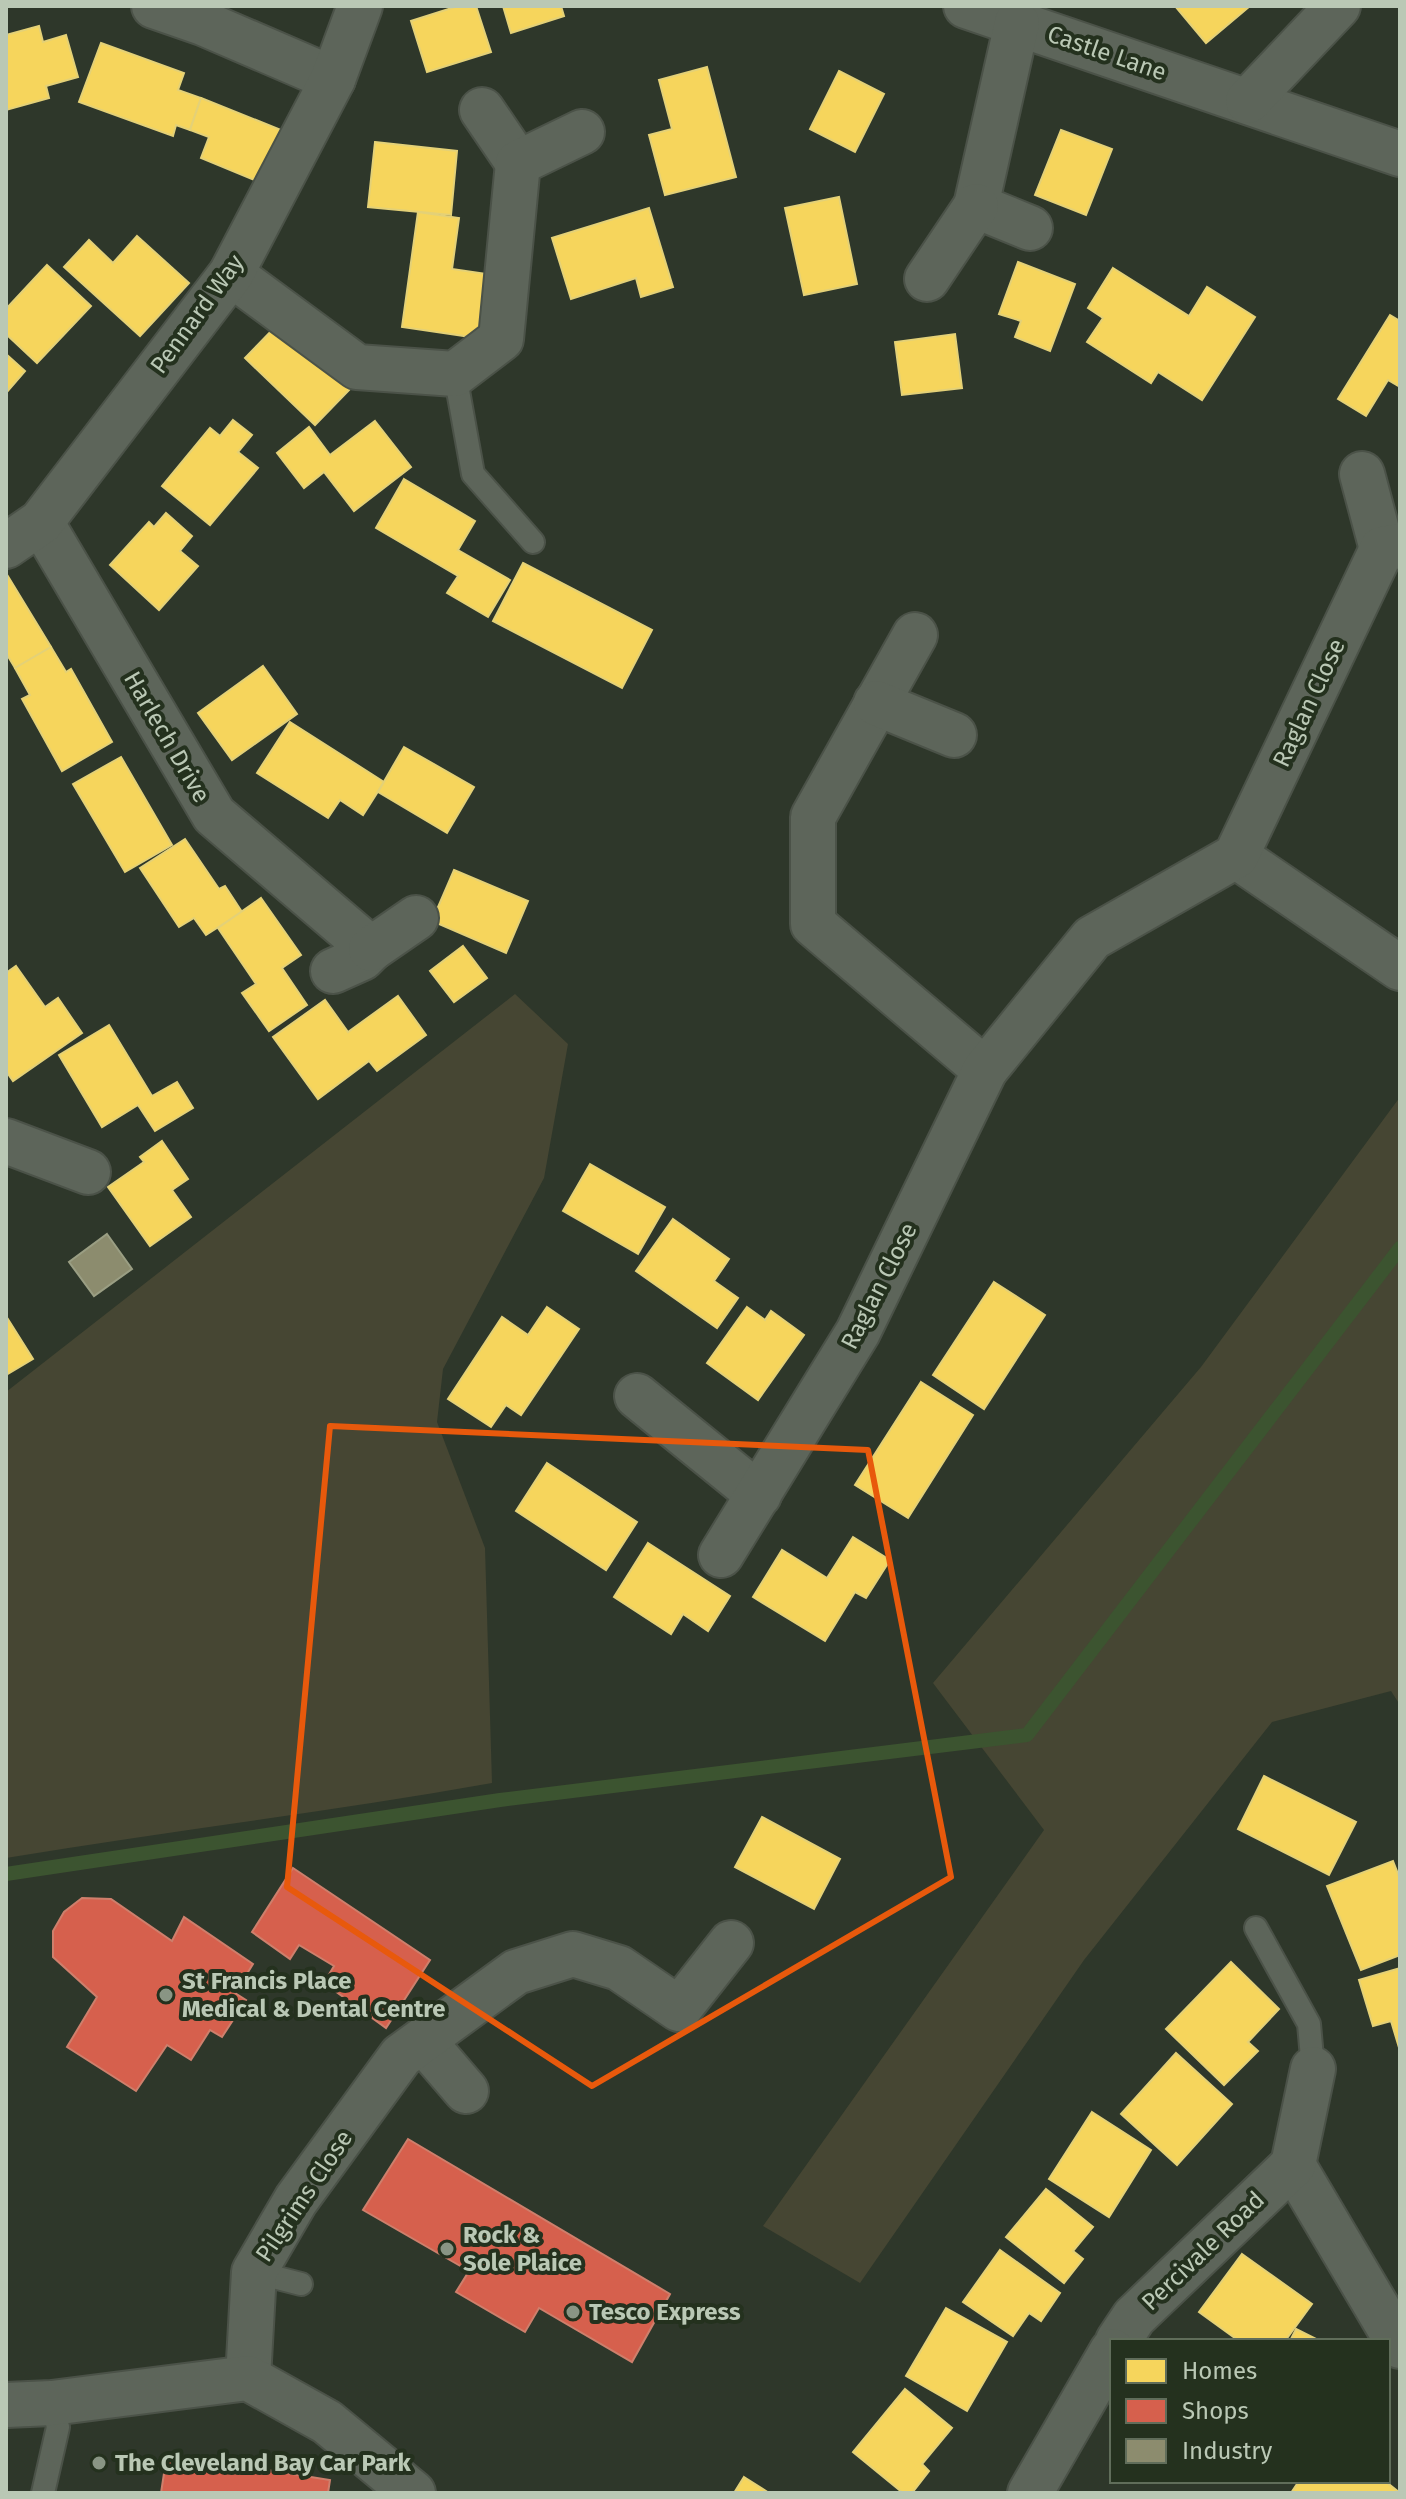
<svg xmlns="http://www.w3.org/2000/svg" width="1406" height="2499" viewBox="0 0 1406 2499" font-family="'Fira Sans',sans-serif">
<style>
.green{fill:#464633}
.homes{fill:#f6d55c;stroke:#e4d177;stroke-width:2}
.shops{fill:#d6604d;stroke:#ce7f6c;stroke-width:2}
.industry{fill:#8c8c6e;stroke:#9a9e83;stroke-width:2}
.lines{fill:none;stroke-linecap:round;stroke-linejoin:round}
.stream{stroke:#3c5430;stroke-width:14}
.lane-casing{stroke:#4b5248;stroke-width:26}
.street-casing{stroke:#4b5248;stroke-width:48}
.lane{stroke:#5d655a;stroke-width:22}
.street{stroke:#5d655a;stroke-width:44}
.marked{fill:none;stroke:#e8590c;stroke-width:6;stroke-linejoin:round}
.poi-dot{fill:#899584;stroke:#24311e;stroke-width:3}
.labels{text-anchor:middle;stroke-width:8;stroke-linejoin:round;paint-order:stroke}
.street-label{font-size:24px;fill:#bac8b5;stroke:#24311e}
.poi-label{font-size:24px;font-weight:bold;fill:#bac8b5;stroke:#24311e;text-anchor:start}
</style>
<rect width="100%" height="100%" fill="#2e372a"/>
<g class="green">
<path d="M515 994 568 1044 544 1178 443 1369 437 1422 485 1548 492 1783C330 1812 168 1831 6 1858V1392Z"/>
<polygon points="1400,1097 1400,1705 1391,1691 1272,1722 1084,1960 860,2283 763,2226 1044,1830 933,1683 1201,1367"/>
</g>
<g class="homes">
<polygon points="458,6 476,6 491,52 427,72 411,21"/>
<polygon points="503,6 561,6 564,16 511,33"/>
<polygon points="1175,6 1250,6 1206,43"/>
<polygon points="39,26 43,42 66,35 78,77 46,86 49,98 6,110 6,35"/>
<polygon points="101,43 184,73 178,90 201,98 190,130 176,125 173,136 79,102"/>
<polygon points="707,67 736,177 665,195 649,135 672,129 659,80"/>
<polygon points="839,71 884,94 855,152 810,129"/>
<polygon points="201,98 281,130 259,182 201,158 209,137 190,130"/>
<polygon points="1061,130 1112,149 1086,215 1035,195"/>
<polygon points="375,142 457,151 451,215 368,207"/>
<polygon points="839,197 857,284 804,295 785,208"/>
<polygon points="649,208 673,287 641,297 636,278 571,299 552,238"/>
<polygon points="418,212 459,218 452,269 487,274 478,338 402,327"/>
<polygon points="137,236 189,283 140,336 64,267 89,240 113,263"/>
<polygon points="1018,262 1075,284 1050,351 1015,337 1021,321 999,314"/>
<polygon points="47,265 91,306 37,363 6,334 6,309"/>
<polygon points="1113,268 1189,316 1207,287 1255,317 1202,400 1158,372 1151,383 1087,342 1103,318 1088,308"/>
<polygon points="1390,315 1400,321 1400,387 1388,380 1366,416 1338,399"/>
<polygon points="282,320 351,388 315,425 245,358"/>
<polygon points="955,334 962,388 902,395 895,342"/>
<polygon points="6,354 25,371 6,393"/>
<polygon points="233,420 252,435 238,452 258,468 210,525 162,486 210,428 220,436"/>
<polygon points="375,421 411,467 354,511 324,472 304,488 277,453 309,427 330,455"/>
<polygon points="404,479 475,521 458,550 510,580 488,617 447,593 458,576 376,528"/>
<polygon points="166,513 192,536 180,551 198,566 159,610 110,565 149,522 154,527"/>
<polygon points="523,563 652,630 622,688 493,621"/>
<polygon points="6,573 51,647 15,668 6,653"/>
<polygon points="51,647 66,672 71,669 112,742 62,771 22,699 30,695 15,668"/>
<polygon points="263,666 297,714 232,760 198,713"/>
<polygon points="290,722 384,782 363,815 340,800 328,818 257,773"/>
<polygon points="404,747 474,787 447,833 378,792"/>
<polygon points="121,757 172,845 125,872 73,784"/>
<polygon points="185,839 219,889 225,886 242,912 206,935 194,918 179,927 140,868"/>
<polygon points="454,870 528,901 506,953 432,921"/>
<polygon points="261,898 301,955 282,968 307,1005 269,1031 242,993 256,984 218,928"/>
<polygon points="463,946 487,978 454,1002 430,971"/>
<polygon points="16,966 45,1007 58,998 82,1033 13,1081 6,1071 6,973"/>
<polygon points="398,996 426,1035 377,1071 369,1061 318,1099 273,1037 325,1000 348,1032"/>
<polygon points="109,1025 152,1096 177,1082 193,1108 155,1131 138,1105 102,1127 59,1055"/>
<polygon points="162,1141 188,1179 172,1190 191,1217 150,1246 108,1187 144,1162 140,1157"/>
<polygon points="590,1164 665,1207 638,1254 563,1211"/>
<polygon points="673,1219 729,1259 714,1281 738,1298 717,1328 636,1271"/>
<polygon points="994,1282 1045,1315 984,1409 933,1375"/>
<polygon points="547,1307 579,1329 521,1415 506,1405 491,1427 448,1399 502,1317 528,1335"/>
<polygon points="747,1307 765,1320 771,1311 804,1335 758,1400 707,1363"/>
<polygon points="6,1316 33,1359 6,1375"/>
<polygon points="921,1382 973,1415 908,1518 855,1485"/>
<polygon points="547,1463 637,1522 606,1570 516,1511"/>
<polygon points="853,1537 890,1560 866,1598 855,1592 825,1641 753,1597 782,1550 827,1578"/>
<polygon points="648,1543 730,1596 708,1631 683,1614 671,1634 614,1597"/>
<polygon points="1264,1776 1356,1822 1329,1875 1238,1829"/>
<polygon points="762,1817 840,1859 814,1909 735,1867"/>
<polygon points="1393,1861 1400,1879 1400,1955 1361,1970 1327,1886"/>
<polygon points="1231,1962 1279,2009 1248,2042 1258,2051 1224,2085 1166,2029"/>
<polygon points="1400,1968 1400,2051 1391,2021 1373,2026 1359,1980"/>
<polygon points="1176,2053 1232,2104 1177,2165 1121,2114"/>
<polygon points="1092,2112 1151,2150 1109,2217 1049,2179"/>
<polygon points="1046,2189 1093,2227 1073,2251 1083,2259 1064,2283 1006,2237"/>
<polygon points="1000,2250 1060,2293 1041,2321 1029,2313 1013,2336 963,2302"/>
<polygon points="1242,2254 1312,2304 1285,2341 1239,2341 1199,2312"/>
<polygon points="946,2308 1007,2342 967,2411 906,2376"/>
<polygon points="1296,2329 1320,2341 1290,2341"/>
<polygon points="905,2389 952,2428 922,2464 929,2471 912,2493 903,2493 853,2452"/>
<polygon points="744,2477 769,2493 734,2493"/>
<polygon points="1299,2481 1385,2481 1400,2493 1291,2493"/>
</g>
<g class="shops">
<polygon points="293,1868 430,1960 386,2028 324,1983 334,1966 299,1945 290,1959 252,1932"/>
<polygon points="82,1898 111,1899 172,1941 184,1917 253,1964 235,1993 246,2000 222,2037 210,2030 191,2060 167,2045 136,2091 67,2047 97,1997 53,1957 53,1931 64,1912"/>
<polygon points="408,2139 670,2294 632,2362 539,2308 525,2332 456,2292 469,2271 363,2210"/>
<polygon points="167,2454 330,2480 328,2493 161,2493"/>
</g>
<polygon class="industry" points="107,1234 132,1269 94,1296 69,1262"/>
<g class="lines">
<polyline class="stream" points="6,1874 500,1800 1027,1735 1400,1248"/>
<defs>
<g id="lane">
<polyline points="455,374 473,474 533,542"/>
<polyline points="1256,1928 1309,2024 1313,2069"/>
<polyline points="254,2272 301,2284"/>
<polyline points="43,2493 58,2427 52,2403"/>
</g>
<g id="street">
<polyline points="154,6 203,23 333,79"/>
<polyline points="966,6 1400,154"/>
<polyline points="1017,23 976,206 1030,228"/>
<polyline points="1248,101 1338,6"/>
<polyline points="482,110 518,163"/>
<polyline points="231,274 357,367 455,374 501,339 518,163 582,132"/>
<polyline points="927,279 976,206"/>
<polyline points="1362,474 1382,549"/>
<polyline points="41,522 214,815 371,949 362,958 333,971"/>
<polyline points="6,546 41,522 231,274 333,79 360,6"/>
<polyline points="915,635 813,817 813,924 985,1070"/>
<polyline points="876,703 954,735"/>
<polyline points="1236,856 1400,968"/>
<polyline points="371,949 416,918"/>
<polyline points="6,1141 88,1172"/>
<polyline points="637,1396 759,1495"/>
<polyline points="721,1555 858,1332 985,1070 1092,938 1236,856 1382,549 1400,546"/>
<polyline points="424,2042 466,2091"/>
<polyline points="1293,2165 1400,2346"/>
<polyline points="1118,2341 1134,2317 1293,2165 1313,2069"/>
<polyline points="248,2378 254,2272 296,2200 401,2056 516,1972 573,1954 619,1968 679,2009 731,1943"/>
<polyline points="6,2405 52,2403 248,2378 327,2422 413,2493"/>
<polyline points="1030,2493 1112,2351"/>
</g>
</defs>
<use href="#lane" class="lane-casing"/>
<use href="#street" class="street-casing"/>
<use href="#lane" class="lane"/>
<use href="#street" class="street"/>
</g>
<path class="marked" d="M330 1426 868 1450 951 1877 592 2086 287 1887Z"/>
<g class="poi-dot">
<circle cx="166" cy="1995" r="8"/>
<circle cx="447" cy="2249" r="8"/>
<circle cx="573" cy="2312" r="8"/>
<circle cx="99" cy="2463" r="8"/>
</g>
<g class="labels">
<g class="street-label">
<text transform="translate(1107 53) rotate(19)" y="8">Castle Lane</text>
<text transform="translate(197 314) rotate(-54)" y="8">Pennard Way</text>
<text transform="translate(1309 703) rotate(-65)" y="8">Raglan Close</text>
<text transform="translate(167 737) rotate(60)" y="8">Harlech Drive</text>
<text transform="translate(879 1286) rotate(-63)" y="8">Raglan Close</text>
<text transform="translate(304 2196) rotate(-56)" y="8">Pilgrims Close</text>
<text transform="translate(1203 2251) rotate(-44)" y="8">Percivale Road</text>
</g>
<g class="poi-label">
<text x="182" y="1989">St Francis Place<tspan x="182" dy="28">Medical &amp; Dental Centre</tspan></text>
<text x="463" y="2243">Rock &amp;<tspan x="463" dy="28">Sole Plaice</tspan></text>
<text x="589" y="2320">Tesco Express</text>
<text x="115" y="2471">The Cleveland Bay Car Park</text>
</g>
</g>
<rect width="1406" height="2499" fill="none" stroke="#bac8b5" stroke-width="16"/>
<rect x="1110" y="2339" width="280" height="144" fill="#24311e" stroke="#606d5a" stroke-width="2"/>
<rect x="1126" y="2359" width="40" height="24" fill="#f6d55c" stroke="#606d5a" stroke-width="2"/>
<text x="1182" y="2379" font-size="24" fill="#bac8b5">Homes</text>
<rect x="1126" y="2399" width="40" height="24" fill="#d6604d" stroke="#606d5a" stroke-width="2"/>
<text x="1182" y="2419" font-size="24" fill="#bac8b5">Shops</text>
<rect x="1126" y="2439" width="40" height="24" fill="#8c8c6e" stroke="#606d5a" stroke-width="2"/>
<text x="1182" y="2459" font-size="24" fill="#bac8b5">Industry</text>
</svg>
